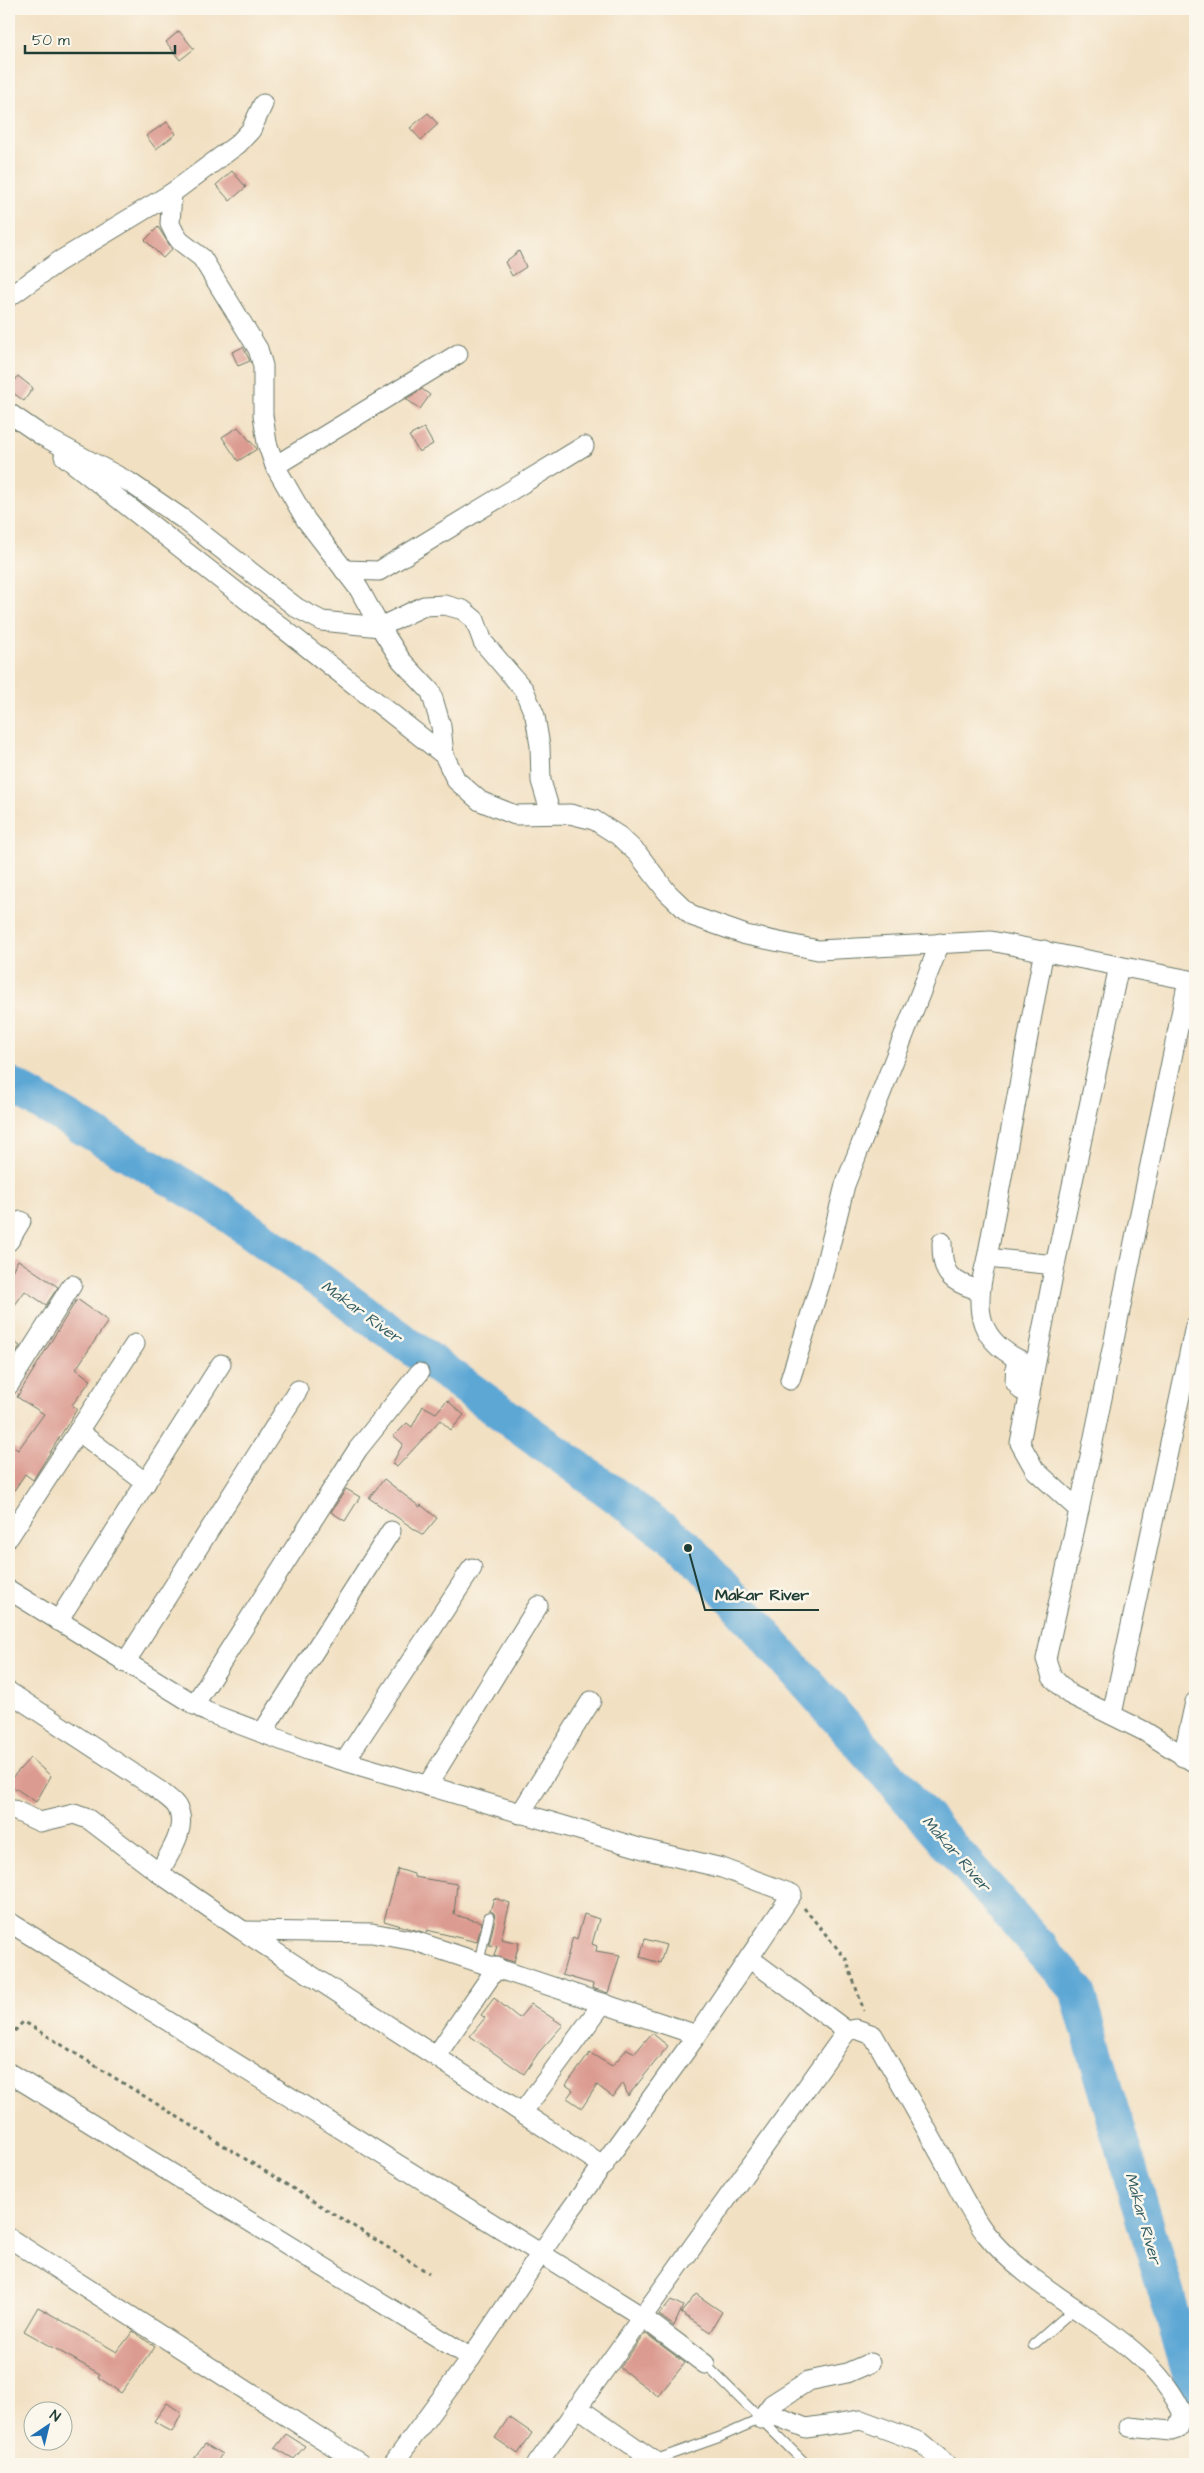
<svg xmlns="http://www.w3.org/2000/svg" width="1204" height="2473" viewBox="0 0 1204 2473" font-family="'Architects Daughter',sans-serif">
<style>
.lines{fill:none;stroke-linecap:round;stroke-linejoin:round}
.river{stroke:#5da7d5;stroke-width:36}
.building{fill:#dc9b91}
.lane-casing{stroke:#697666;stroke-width:11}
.street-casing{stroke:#697666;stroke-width:21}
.path{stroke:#697666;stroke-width:3;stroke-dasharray:4 4;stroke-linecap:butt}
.lane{stroke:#fff;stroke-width:9}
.street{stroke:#fff;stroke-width:19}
.labels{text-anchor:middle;stroke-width:5;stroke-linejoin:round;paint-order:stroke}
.water-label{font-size:16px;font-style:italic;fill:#325d64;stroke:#fbf7ec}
.leader{fill:none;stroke:#1f3d34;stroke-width:2}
.callout-dot{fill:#1f3d34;stroke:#fbf7ec;stroke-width:2}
.callout-label{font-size:16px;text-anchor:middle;font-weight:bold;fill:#1f3d34;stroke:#fbf7ec;stroke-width:5;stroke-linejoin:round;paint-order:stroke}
</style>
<rect width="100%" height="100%" fill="#fbf7ec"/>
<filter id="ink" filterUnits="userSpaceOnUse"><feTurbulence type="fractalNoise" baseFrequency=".02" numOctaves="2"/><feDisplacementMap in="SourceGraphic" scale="10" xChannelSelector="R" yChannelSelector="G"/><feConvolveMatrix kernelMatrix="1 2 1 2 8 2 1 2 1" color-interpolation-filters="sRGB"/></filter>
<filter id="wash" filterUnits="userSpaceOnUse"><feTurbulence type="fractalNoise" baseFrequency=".0096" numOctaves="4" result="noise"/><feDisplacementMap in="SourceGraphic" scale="20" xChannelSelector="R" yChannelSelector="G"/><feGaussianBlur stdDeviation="1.12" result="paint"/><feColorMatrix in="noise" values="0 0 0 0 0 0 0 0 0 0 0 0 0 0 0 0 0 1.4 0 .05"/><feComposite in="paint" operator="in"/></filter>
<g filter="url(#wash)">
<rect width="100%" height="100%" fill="#f2e0c2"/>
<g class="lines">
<polyline class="river" points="9,1084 214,1204 688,1548 1077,1990 1195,2391"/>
</g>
<g id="blocks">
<g class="building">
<polygon points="179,31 194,49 180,60 166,42"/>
<polygon points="428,113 438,124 421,140 410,128"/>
<polygon points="167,122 176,134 156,149 146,136"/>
<polygon points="232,171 246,187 230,201 216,185"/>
<polygon points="158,227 172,249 163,258 145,240"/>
<polygon points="519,251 526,267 512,276 505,262"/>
<polygon points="243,347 250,361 238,366 232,352"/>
<polygon points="18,376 33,388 24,401 9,390"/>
<polygon points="422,389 430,395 420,409 406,399"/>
<polygon points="238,427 257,449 238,461 222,437"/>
<polygon points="424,428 433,444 419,452 409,436"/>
<polygon points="18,1260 58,1287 46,1305 25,1291 9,1313 9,1276"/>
<polygon points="77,1299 108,1321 76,1369 91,1380 72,1405 77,1409 33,1480 25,1474 9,1498 9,1444 18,1450 44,1414 17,1397"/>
<polygon points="9,1338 20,1346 10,1363 9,1362"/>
<polygon points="447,1400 464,1415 451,1430 440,1420 397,1467 392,1464 403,1444 394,1436 407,1423 412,1427 423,1406 436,1413"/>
<polygon points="384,1479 420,1507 421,1505 437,1518 423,1535 369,1498"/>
<polygon points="346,1489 360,1497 345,1521 331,1512"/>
<polygon points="30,1758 51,1776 36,1802 9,1784 9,1781"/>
<polygon points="398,1869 414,1874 414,1877 457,1884 454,1915 482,1922 477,1942 427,1930 426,1933 384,1921"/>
<polygon points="494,1898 510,1903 501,1939 519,1943 514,1962 494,1956 497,1946 489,1945 495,1918 494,1913 490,1911"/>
<polygon points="584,1914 599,1919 592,1944 597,1946 596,1951 620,1955 608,1993 592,1988 593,1984 562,1975 573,1937 577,1939"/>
<polygon points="645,1939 666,1945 660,1963 640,1957"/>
<polygon points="494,1998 519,2018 531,2004 563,2025 539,2052 524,2074 470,2036 485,2018 481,2015"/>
<polygon points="652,2033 668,2046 628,2096 623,2083 613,2097 597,2085 582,2108 567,2098 573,2090 566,2085 590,2053 612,2066 627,2049 635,2053"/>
<polygon points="696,2294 722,2312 710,2332 681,2313"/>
<polygon points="671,2300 683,2306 674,2326 659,2315"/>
<polygon points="38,2307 117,2352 133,2331 155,2347 121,2393 98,2377 100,2374 24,2331"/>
<polygon points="645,2333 685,2363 658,2396 620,2368"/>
<polygon points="167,2403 182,2413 172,2432 154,2421"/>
<polygon points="509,2417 532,2433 518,2454 495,2438"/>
<polygon points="286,2434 305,2446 294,2459 275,2448"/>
<polygon points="205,2444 222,2454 215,2464 190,2464"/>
</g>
</g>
</g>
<g filter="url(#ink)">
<use href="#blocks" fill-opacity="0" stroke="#697666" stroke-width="1"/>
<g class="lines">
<defs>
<g id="lane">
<polyline points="479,1961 489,1917"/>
<polyline points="1033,2345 1074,2309"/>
<polyline points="705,2364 806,2464"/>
<polyline points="655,2460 720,2437 761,2419"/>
</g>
<g id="street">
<polyline points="263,104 251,130 238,144 172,193 170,224 175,234 180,241 202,258 258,349 263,366 263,415 267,443 275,466 306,520 359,589 380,627 424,606 445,605 463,610 475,620 483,642 524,690 535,716 540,746 541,781 551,814"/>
<polyline points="9,297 58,262 172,193"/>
<polyline points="9,413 41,435 129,482 183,519 297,608 322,621 380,627 401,660 431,692 441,726 444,755 456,780 480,801 515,815 570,814 594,820 619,836 638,854 667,892 692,916 746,935 818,950 991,941 1195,981"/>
<polyline points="64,456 444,755"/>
<polyline points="275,466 458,354"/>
<polyline points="344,570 379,571 584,446"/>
<polyline points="1044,950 987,1258 1055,1265 1020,1443 1035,1470 1079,1510 1046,1659 1052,1677 1069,1694 1144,1731 1195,1763"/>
<polyline points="9,1241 21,1221"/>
<path d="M942 1242C942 1276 949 1280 980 1291"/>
<path d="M987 1258C972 1311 977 1345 1034 1366"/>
<polyline points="1055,1265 1119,966"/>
<polyline points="1016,1360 1015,1382 1021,1390 1030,1395"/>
<polyline points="790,1380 822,1278 845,1185 940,943"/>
<polyline points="9,1385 72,1285"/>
<polyline points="78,1431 146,1483"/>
<polyline points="1079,1510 1188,980"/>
<polyline points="9,1537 135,1344"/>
<polyline points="9,1590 207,1712 310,1751 643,1849 722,1868 792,1894 697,2035 566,2216 471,2358 393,2464"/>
<polyline points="58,1621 221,1364"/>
<polyline points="125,1663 298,1390"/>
<path d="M9 1692 160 1791C165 1796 174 1801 177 1807 189 1828 168 1855 159 1873"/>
<polyline points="194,1705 358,1449 419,1373"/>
<polyline points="1112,1714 1195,1326"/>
<polyline points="262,1733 391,1531"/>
<polyline points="1183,1757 1195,1702"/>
<polyline points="345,1761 472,1568"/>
<polyline points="427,1786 538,1606"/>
<polyline points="14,1810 40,1822 74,1814 88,1819 159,1873 243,1931 604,2166"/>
<polyline points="520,1814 591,1701"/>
<polyline points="9,1922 641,2316 705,2364"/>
<polyline points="244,1931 372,1933 415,1941 697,2035"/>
<polyline points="749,1958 847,2031"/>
<polyline points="436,2056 497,1967"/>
<polyline points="9,2073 471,2358"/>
<polyline points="522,2113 603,2003"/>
<polyline points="9,2238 361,2464"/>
<polyline points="577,2407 659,2464"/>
<polyline points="766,2412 806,2428 861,2420 920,2442 946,2464"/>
<polyline points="761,2419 772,2404 808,2381 847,2373 870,2363"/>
<path d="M537 2464 847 2031 856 2029 873 2035C897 2077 921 2119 944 2161 957 2185 969 2212 986 2234 1041 2303 1147 2333 1183 2414L1177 2429 1171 2431 1129 2427"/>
</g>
</defs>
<use href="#lane" class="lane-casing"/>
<use href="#street" class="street-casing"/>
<g class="path">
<polyline points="1193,962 1195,955"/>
<polyline points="804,1908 846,1959 864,2011"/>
<polyline points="9,2037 23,2022 28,2024 429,2273"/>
</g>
<use href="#lane" class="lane"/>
<use href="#street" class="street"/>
</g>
</g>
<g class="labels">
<g class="water-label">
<text transform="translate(362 1311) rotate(36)" y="6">Makar River</text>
<text transform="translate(957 1853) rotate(49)" y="6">Makar River</text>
<text transform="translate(1144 2218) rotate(74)" y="6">Makar River</text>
</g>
</g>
<path class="leader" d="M688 1548L705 1610H819"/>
<circle class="callout-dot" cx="688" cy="1548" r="5"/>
<g class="callout-label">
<text x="762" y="1600">Makar River</text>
</g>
<rect width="1204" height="2473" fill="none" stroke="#fbf7ec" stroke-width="30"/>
<g transform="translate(48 2426) rotate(35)"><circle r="24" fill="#fbf7ec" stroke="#a3ada2"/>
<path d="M0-4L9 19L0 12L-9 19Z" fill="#1f6fb2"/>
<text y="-8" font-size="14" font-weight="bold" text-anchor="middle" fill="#1f3d34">N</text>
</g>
<path d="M25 45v8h150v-8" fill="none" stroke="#1f3d34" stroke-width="2.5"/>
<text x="32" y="45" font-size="15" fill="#1f3d34" stroke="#fbf7ec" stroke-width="4" paint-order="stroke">50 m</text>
</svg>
